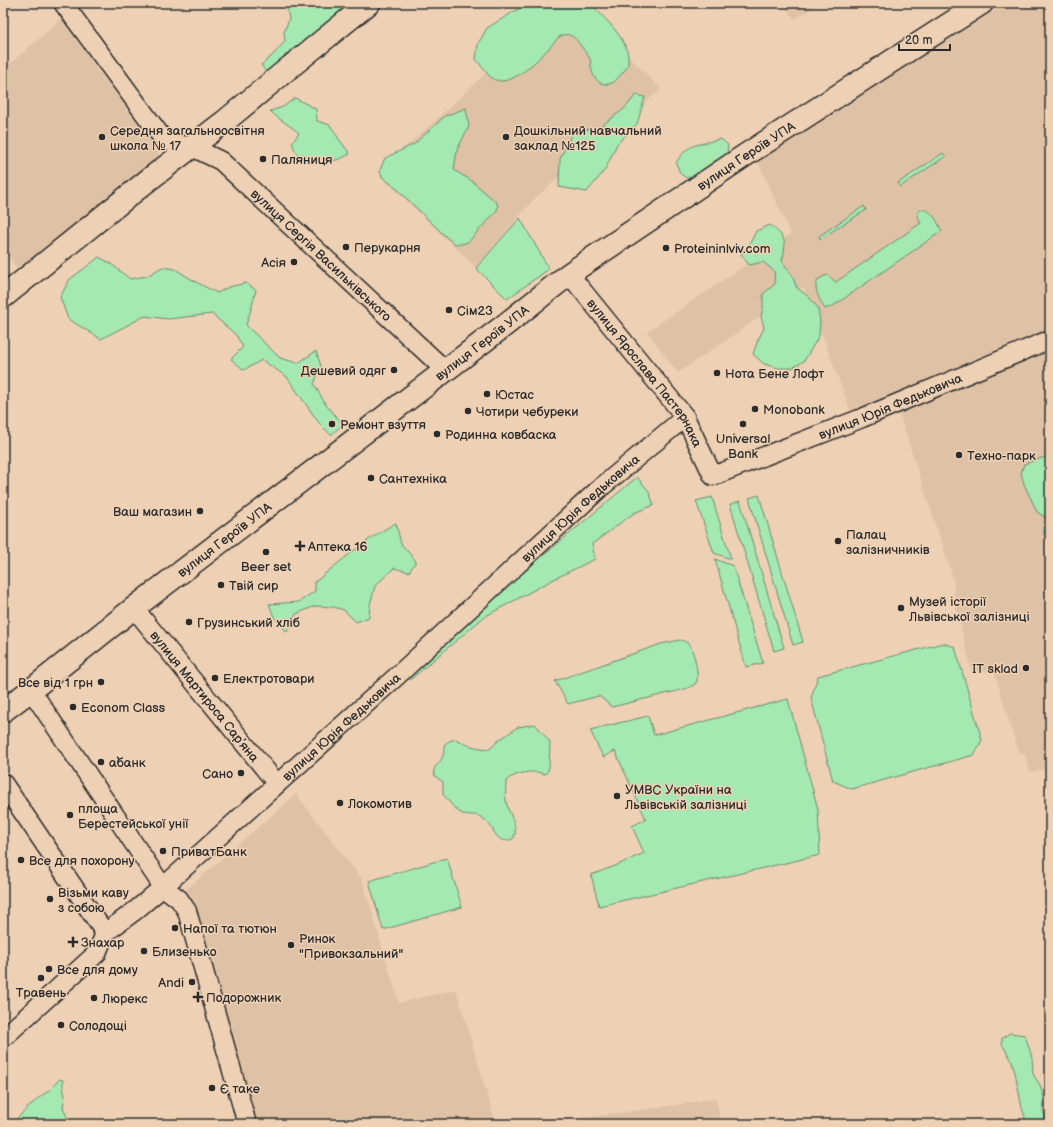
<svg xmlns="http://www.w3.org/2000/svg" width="1053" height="1127" viewBox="0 0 1053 1127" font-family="'Balsamiq Sans',sans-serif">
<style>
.built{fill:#dfc2a6}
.green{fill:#a4e8b2;stroke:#688a6e}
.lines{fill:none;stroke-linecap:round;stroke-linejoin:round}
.minor-casing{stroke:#2b2b2b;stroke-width:21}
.major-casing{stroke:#2b2b2b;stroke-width:25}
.minor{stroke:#eed1b5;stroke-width:18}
.major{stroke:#eed1b5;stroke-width:22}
.poi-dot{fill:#2b2b2b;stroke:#eed1b5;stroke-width:1.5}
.labels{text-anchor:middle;stroke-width:3;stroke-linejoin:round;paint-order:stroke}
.poi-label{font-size:13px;fill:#2b2b2b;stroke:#eed1b5;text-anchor:start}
.street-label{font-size:13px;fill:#2b2b2b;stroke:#eed1b5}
</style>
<rect width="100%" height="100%" fill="#eed1b5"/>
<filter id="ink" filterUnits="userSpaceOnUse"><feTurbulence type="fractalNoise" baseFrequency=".025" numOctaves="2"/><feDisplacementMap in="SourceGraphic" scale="8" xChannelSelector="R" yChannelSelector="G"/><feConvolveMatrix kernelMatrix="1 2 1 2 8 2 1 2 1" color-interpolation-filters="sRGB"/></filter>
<g filter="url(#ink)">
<g class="built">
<polygon points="560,3 576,3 661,89 534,199 476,268 377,172 436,120"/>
<polygon points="782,3 821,3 794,19"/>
<polygon points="1007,3 1050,3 1050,768 1030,772 1024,753 1019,754 994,671 972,673 954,599 954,581 893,395 851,412 804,287 678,373 647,332 791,234 755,156"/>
<polygon points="61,19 153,144 160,157 160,164 23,276 3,249 3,70"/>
<polygon points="296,794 362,879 399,1003 456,989 496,1124 251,1124 186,890"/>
<polygon points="716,1098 721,1124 538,1124 669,1106"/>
</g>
<g class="green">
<polygon points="286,3 353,3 267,73 261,65 274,54 285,41 284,32 289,19"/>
<path d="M528 3H590C604 18 635 44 627 67 625 71 620 75 617 79 610 88 597 85 593 74 591 70 591 64 590 59 588 55 585 52 583 49 577 40 571 30 559 37 548 49 511 93 492 78 486 74 481 65 476 59L478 44 487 28Z"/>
<polygon points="636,95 645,97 637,124 617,144 605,170 587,192 559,187 560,159 572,133 601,126 624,109"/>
<path d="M295 98 316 109 317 121 330 125 339 139 350 154C334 163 309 169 296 152 294 149 293 145 292 143L299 133C290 125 279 120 270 111L283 107Z"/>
<polygon points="466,108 469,126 457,150 454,170 472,181 497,203 498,207 496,212 468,242 462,244 455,244 445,236 395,187 382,177 380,170 385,158 414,144 445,116"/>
<path d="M721 139 728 145 727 154 696 176 686 178 680 173 676 163C687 143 700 144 721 139Z"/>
<polygon points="943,153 946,156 900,187 898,183"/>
<polygon points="864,206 866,210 820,239 819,236"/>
<path d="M920 209C933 209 937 222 942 231L833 306 825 309C821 302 812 288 818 280 820 278 825 276 827 275L836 282 921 223 918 217V212Z"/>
<polygon points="520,218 549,269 507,299 476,268"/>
<path d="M770 225C786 237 787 242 782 261L792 275 797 288 809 297 818 308 820 322 819 336 804 361 792 368H778L764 364 753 354 758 340 764 328 761 316 763 308V294L775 284 774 271 763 262 749 265 741 254 750 243 756 231Z"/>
<polygon points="99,257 110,263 130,279 147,276 162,267 175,269 196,282 217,293 229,287 246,283 256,290 252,306 246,325 280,358 298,363 316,351 321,366 314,384 326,405 343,424 331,435 319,423 287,377 262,360 244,370 231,359 243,347 236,335 212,314 168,319 145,316 101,339 68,319 60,297 70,279 85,268"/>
<polygon points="1048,456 1050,456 1050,516 1045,517 1037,512 1024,484 1021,473 1024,464"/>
<polygon points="637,477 648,490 654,505 634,513 592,544 595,559 556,578 484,617 410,680 403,673"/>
<polygon points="759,495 803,642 793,645 749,498"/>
<polygon points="712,497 731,559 714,553 696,501"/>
<polygon points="740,501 784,648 774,651 730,504"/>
<path d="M396 523 401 544 416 561 409 572 394 568 375 586 370 605 369 617 356 622 344 610 333 607 315 606 296 614 287 632 274 617 269 604 299 602 315 591V582C341 561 366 539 396 523Z"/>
<polygon points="1050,523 1050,548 1043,531 1043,527"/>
<polygon points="715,559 733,566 763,663 746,667"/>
<path d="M680 640C684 641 688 642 690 646 694 652 700 677 696 683 694 686 689 687 685 689L612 707 599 696 568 704 555 681 661 644Z"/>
<polygon points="943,643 955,647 982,740 974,755 852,789 833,781 811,698 818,676"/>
<polygon points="788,699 818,809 820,855 599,906 591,875 615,866 644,853 632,826 646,819 615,751 603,757 590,730 648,716 654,735"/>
<path d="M535 724 550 742 549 767 548 771 545 774C541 773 538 772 535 772 527 771 511 775 506 781 506 787 505 794 506 801 508 814 519 824 514 838 496 848 495 827 484 819 477 813 469 816 463 814 455 811 448 800 443 794V782L435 776C431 767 438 766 442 758 444 754 444 749 444 745L449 741 456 739C467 746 477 748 490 749L499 740 518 727Z"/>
<polygon points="447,858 462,907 383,930 369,881"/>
<polygon points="1010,1033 1025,1035 1032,1057 1033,1074 1040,1085 1044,1098 1043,1111 1048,1124 1027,1124 1022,1108 1016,1077 1012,1061 1002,1044 1002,1038"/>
<polygon points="60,1079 63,1080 63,1087 65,1096 63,1107 70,1124 11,1124 36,1100 48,1091"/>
</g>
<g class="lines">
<defs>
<g id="minor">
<path id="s1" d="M63 3 161 136 173 143 192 147 221 161 445 370"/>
<path id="s2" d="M569 274 685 417 713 476 862 418 1044 342"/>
<polyline points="134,608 277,784"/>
<polyline points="31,690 163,887 179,899 187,911 247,1124"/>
<polyline points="3,783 105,933"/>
<path id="s3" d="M3 1038 97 953 105 933 136 910 163 887 397 676 599 489 685 417"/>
</g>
<g id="major">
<polyline points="3,297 147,181 224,122 284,72 369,3"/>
<path id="s4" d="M3 711 31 690 134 608 505 325 569 274 744 156 982 3"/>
</g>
</defs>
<use href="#minor" class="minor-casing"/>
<use href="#major" class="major-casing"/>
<use href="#minor" class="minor"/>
<use href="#major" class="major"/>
</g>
</g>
<g class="poi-dot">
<circle cx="102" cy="137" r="4"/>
<circle cx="506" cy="137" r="4"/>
<circle cx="263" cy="159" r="4"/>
<circle cx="346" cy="247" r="4"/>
<circle cx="666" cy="248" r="4"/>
<circle cx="294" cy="262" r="4"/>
<circle cx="449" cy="310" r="4"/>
<circle cx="394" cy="370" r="4"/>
<circle cx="717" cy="373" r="4"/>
<circle cx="487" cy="394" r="4"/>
<circle cx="755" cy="409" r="4"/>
<circle cx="468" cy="411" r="4"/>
<circle cx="332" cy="424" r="4"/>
<circle cx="743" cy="424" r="4"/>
<circle cx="437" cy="434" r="4"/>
<circle cx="959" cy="455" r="4"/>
<circle cx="371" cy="478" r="4"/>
<circle cx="200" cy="511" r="4"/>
<circle cx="838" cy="541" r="4"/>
<path d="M298 540h4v4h4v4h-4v4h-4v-4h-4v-4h4z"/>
<circle cx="266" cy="552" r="4"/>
<circle cx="221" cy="585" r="4"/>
<circle cx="901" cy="608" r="4"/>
<circle cx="189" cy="622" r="4"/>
<circle cx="1026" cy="668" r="4"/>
<circle cx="215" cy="678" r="4"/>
<circle cx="101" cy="682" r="4"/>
<circle cx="73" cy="707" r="4"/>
<circle cx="101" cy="762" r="4"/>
<circle cx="241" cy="773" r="4"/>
<circle cx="617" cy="796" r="4"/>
<circle cx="340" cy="803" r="4"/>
<circle cx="70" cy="815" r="4"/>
<circle cx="163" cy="851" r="4"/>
<circle cx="21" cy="860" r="4"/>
<circle cx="50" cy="899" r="4"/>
<circle cx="175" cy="928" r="4"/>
<path d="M71 936h4v4h4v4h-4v4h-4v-4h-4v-4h4z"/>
<circle cx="291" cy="945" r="4"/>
<circle cx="144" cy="951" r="4"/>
<circle cx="49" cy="969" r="4"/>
<circle cx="41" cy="978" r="4"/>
<circle cx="192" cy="982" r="4"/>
<path d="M196 991h4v4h4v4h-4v4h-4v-4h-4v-4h4z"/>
<circle cx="94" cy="998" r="4"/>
<circle cx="61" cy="1025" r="4"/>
<circle cx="212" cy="1088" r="4"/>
</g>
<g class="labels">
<g class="poi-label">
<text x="110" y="135">Середня загальноосвітня<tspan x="110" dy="15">школа № 17</tspan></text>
<text x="514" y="135">Дошкільний навчальний<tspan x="514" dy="15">заклад №125</tspan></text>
<text x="271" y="164">Паляниця</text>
<text x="354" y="252">Перукарня</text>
<text x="674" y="253">Proteininlviv.com</text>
<text x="286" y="267" text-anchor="end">Асія</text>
<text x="457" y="315">Сім23</text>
<text x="386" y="375" text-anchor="end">Дешевий одяг</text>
<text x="725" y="378">Нота Бене Лофт</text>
<text x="495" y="399">Юстас</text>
<text x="763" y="414">Monobank</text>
<text x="476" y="416">Чотири чебуреки</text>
<text x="340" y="429">Ремонт взуття</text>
<text x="445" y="439">Родинна ковбаска</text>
<text x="743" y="443" text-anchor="middle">Universal<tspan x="743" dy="15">Bank</tspan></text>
<text x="967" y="460">Техно-парк</text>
<text x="379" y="483">Сантехніка</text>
<text x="192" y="516" text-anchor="end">Ваш магазин</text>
<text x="846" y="539">Палац<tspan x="846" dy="15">залізничників</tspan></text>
<text x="308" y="551">Аптека 16</text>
<text x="266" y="571" text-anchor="middle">Beer set</text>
<text x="229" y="590">Твій сир</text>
<text x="909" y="606">Музей історії<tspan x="909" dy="15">Львівської залізниці</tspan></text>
<text x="197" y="627">Грузинський хліб</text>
<text x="1018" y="673" text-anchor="end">IT sklad</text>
<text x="223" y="683">Електротовари</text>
<text x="93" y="687" text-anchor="end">Все від 1 грн</text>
<text x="81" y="712">Econom Class</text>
<text x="109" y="767">а̀банк</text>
<text x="233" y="778" text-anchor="end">Сано</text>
<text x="625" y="794">УМВС України на<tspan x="625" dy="15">Львівській залізниці</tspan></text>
<text x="348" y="808">Локомотив</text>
<text x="78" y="813">площа<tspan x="78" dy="15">Берестейської унії</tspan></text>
<text x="171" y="856">ПриватБанк</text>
<text x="29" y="865">Все для похорону</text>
<text x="58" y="897">Візьми каву<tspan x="58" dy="15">з собою</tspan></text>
<text x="183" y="933">Напої та тютюн</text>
<text x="299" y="943">Ринок<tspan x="299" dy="15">"Привокзальний"</tspan></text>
<text x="81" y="947">Знахар</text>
<text x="152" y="956">Близенько</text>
<text x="57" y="974">Все для дому</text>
<text x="184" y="987" text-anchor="end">Andi</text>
<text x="41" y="997" text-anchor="middle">Травень</text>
<text x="206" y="1002">Подорожник</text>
<text x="102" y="1003">Люрекс</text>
<text x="69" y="1030">Солодощі</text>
<text x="220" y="1093">Є таке</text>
</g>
<g class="street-label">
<text dy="5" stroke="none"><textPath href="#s4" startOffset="928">вулиця Героїв УПА</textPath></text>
<text dy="5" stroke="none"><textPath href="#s1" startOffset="368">вулиця Сергія Васильківського</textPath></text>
<text dy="5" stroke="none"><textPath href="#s4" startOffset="604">вулиця Героїв УПА</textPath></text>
<text dy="5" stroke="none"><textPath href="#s2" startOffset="125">вулиця Ярослава Пастернака</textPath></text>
<text dy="5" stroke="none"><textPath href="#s2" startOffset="440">вулиця Юрія Федьковича</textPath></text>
<text dy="5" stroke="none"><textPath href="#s3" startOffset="786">вулиця Юрія Федьковича</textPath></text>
<text dy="5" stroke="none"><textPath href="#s4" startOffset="280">вулиця Героїв УПА</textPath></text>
<text transform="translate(205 696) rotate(51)" y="5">вулиця Мартироса Сарʼяна</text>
<text dy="5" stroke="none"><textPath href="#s3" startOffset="462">вулиця Юрія Федьковича</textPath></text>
</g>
</g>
<rect width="1053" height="1127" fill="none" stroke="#eed1b5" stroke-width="16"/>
<rect x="8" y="8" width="1037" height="1111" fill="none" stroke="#2b2b2b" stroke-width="1.5" filter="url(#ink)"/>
<path d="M899 44v6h51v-6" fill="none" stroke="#2b2b2b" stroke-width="2"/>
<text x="905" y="44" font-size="12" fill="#2b2b2b" stroke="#eed1b5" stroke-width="3" paint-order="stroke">20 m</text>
</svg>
